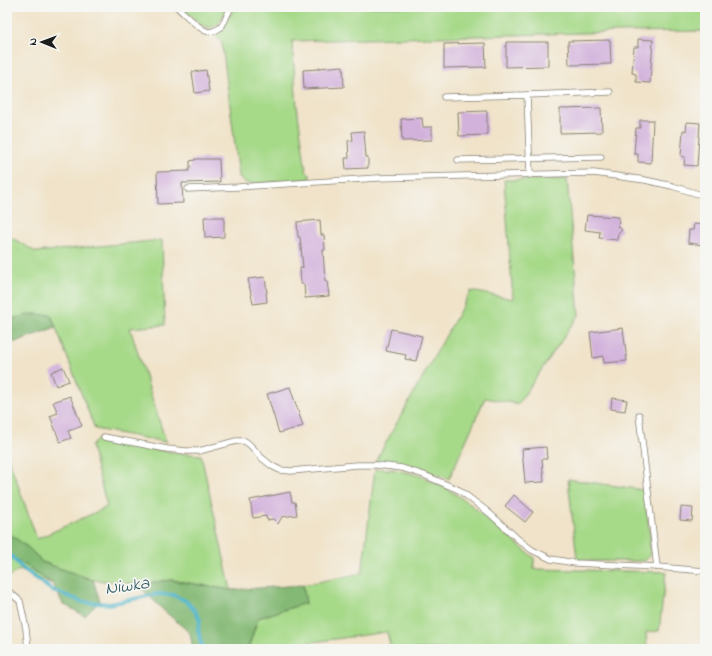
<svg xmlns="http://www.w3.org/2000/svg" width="712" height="656" viewBox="0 0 712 656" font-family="'Indie Flower',sans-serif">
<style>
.green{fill:#a6d988;stroke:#617a52}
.forest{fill:#84b974;stroke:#506a48}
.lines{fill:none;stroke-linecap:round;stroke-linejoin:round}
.stream{stroke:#4ab2c8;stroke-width:4}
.building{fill:#d2b1db}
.lane-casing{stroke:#868072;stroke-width:7}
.lane{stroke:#fff;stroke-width:5.5}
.labels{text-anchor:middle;stroke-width:3.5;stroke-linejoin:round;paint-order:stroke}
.water-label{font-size:18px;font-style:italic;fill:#2e5861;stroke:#f6f6f2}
</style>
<rect width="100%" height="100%" fill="#f6f6f2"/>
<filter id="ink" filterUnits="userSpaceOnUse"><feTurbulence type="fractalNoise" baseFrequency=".025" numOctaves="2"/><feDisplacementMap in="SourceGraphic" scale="8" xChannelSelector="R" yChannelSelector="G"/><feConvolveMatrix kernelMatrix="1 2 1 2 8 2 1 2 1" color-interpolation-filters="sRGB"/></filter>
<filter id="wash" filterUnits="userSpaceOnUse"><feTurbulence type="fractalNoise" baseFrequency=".012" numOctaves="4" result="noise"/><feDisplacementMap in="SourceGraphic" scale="16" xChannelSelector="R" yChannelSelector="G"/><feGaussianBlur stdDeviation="0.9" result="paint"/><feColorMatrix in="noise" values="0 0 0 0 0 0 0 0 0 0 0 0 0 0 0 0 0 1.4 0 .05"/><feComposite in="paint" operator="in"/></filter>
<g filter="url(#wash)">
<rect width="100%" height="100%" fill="#f0e3c9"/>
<g class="green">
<path d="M181 7H227C222 18 217 34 202 25Z"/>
<polygon points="234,7 705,7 705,31 619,32 292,41 297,107 306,171 310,175 310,179 249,184 242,181 239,176 222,44 216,35 224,27"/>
<polygon points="567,179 579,315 518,404 485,398 449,479 424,470 402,465 375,462 471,291 513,299 504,180"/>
<polygon points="7,235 36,252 162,240 165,325 130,328 166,442 95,429 51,315 33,314 7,320"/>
<path d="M98 439C132 445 166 453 201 455L231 590 171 580 137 584 93 580 42 562 30 549 11 535 7 530V454L37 539 107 507 91 446Z"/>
<polygon points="375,469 392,469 418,475 446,488 470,504 534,558 534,569 666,572 659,631 646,632 647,649 391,649 387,632 261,649 248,649 258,618 305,603 303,585 362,573"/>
<polygon points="568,479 644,490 650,535 650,556 645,561 592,561 577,559"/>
<polygon points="7,560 19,561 53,584 19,570 7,578"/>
</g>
<g class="forest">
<polygon points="33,314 51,315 56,327 7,345 7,320"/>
<polygon points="7,530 11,535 30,549 42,562 93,580 100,601 85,616 63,604 53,584 19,561 7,560"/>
<polygon points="171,580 231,590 303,585 306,603 258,618 248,649 193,649 190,633 161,608 137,584"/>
</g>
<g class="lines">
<polyline class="stream" points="7,552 24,570 52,590 83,602 110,604 157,594 173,595 186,601 195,611 200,620 198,629 201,644 206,649"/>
</g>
<g id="blocks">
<g class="building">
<polygon points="638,39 653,40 650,83 636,82 636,74 632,73 634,47 638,47"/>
<polygon points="610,40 611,64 569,65 568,41"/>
<polygon points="506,42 548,42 548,66 506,67"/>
<polygon points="485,43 486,67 444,68 444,44"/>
<polygon points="343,66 344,87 304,89 303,70 319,69 319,68"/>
<polygon points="206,70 209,91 195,93 192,72"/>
<polygon points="601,108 602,132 560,133 560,109"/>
<polygon points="487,111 487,135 459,136 458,112"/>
<polygon points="422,118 423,127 432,127 432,140 402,141 401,119"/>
<polygon points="640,120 653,120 651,163 638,162 638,154 634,154 636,128 640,128"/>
<polygon points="687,122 700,123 697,166 684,165 685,157 681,156 683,130 686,131"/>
<polygon points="364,131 366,157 368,157 368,168 346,169 345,158 349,158 348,141 353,140 352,132"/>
<polygon points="195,159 219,159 220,182 182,183 183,203 158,204 157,172 189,171 189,168 190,168 190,161 195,160"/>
<polygon points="587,215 619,217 618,226 622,230 618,234 617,240 599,238 600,232 585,230"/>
<polygon points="204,217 224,217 224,237 205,238"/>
<polygon points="320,220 321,235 324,235 325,250 323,250 325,281 327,281 329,296 305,298 304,284 301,284 300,268 303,268 300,237 298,237 297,222"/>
<polygon points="694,224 705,225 704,245 688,243 689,230 693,230"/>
<polygon points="265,277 267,293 266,293 267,302 253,304 248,279"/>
<polygon points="623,328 627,361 604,363 603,356 593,358 590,332"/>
<polygon points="391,329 422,336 416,361 405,359 406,355 386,351"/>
<polygon points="63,367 69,381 56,386 51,372"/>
<polygon points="290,387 303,426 279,433 267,394"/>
<polygon points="70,396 82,426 68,431 71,438 60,442 50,416 58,413 53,402"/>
<polygon points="612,398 627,400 625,411 611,409"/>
<polygon points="546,447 547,459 542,459 544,482 525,483 522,449"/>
<polygon points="290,492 292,502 295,502 297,515 282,517 278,524 273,519 267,520 266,516 253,518 250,500"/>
<polygon points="514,495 533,512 525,522 505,506"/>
<polygon points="681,507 693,508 692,521 680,520"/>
</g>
</g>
</g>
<g filter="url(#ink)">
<use href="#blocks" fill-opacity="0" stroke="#868072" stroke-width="1"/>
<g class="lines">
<defs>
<g id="lane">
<path d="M177 7C184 13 198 28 206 31 211 33 217 30 221 27 225 21 228 13 231 7"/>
<polyline points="527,95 610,92"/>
<polyline points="444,97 527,95 530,175"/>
<polyline points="458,160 601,157"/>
<polyline points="188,189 238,187 378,178 594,173 645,180 672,186 705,196"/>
<polyline points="639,415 657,567"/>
<polyline points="104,437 167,449 186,451 199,451 236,441 245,441 250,445 262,458 272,466 280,470 291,471 357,465 377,465 402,468 424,475 459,490 488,512 519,540 532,550 551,559 575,563 657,567 705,571"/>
<polyline points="7,590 20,601 26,629 28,649"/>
</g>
</defs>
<use href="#lane" class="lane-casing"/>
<use href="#lane" class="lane"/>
</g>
</g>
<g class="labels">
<g class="water-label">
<text transform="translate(127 585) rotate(-8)" y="6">Niwka</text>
</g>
</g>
<rect width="712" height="656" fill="none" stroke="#f6f6f2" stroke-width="24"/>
<g transform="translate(42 42) rotate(271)" stroke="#f6f6f2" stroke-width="3" paint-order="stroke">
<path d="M0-3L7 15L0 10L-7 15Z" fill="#1c1c1c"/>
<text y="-6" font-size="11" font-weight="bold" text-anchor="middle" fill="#1c1c1c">N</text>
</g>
</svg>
